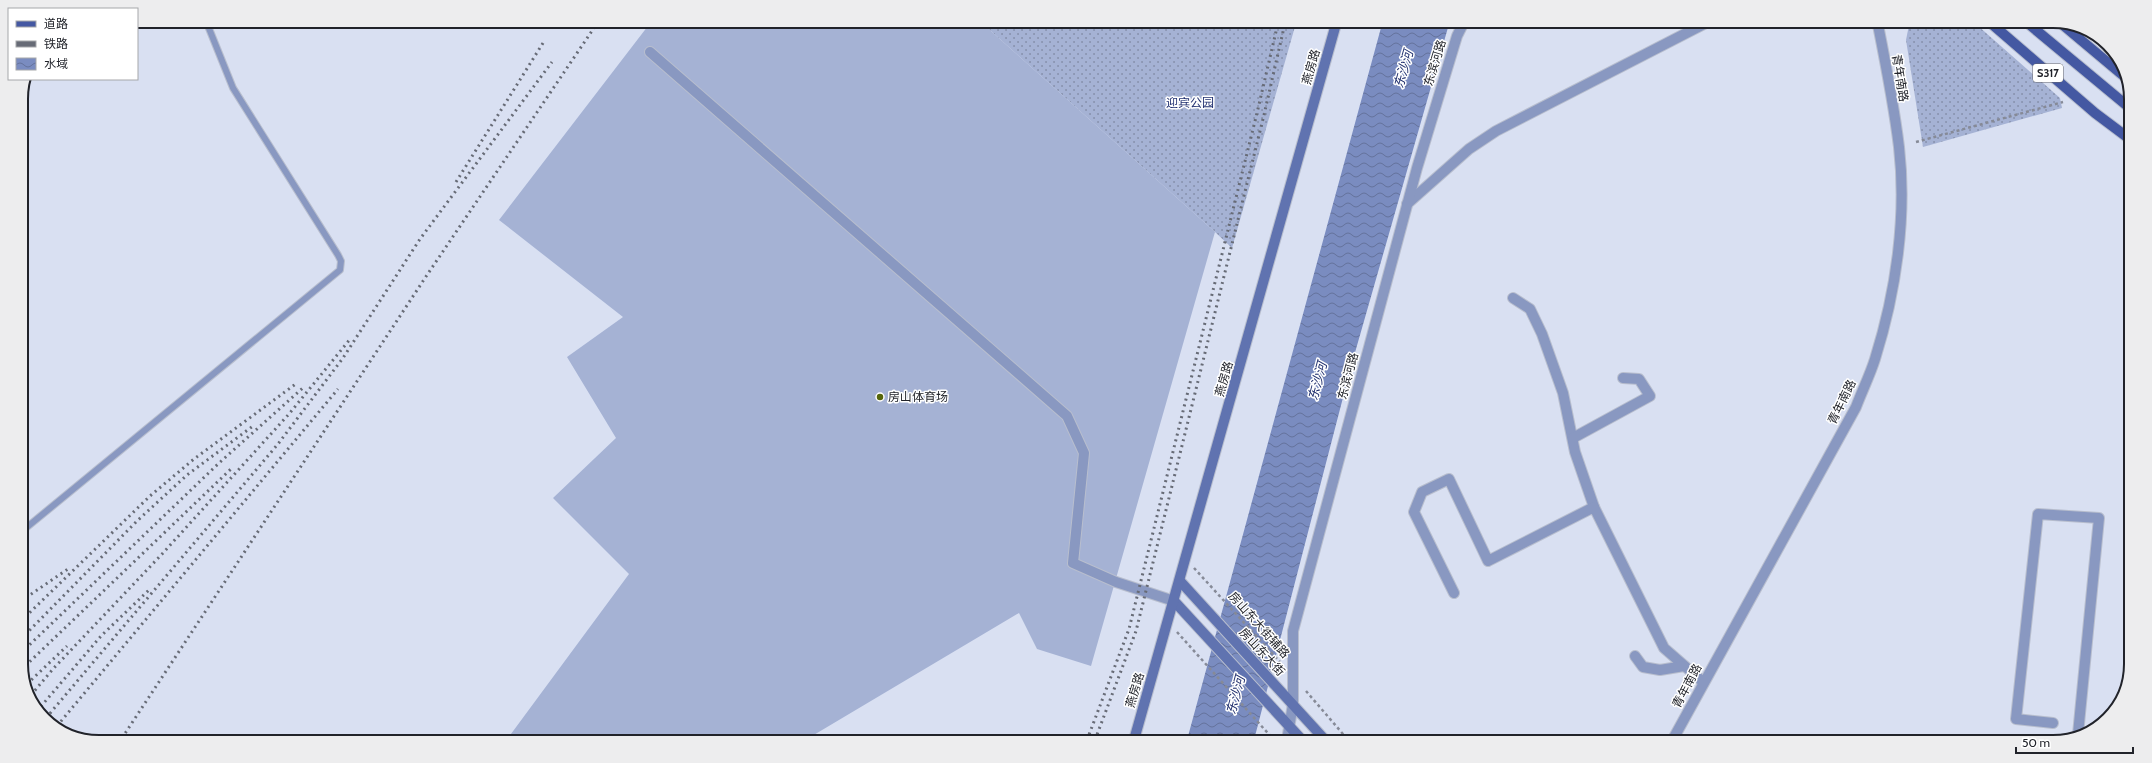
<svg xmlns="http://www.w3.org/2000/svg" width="2152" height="763" viewBox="0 0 2152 763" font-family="Cabin,'Noto Sans SC',sans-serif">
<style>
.grass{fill:url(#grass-dots)}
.pitch{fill:#a5b2d4}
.water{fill:url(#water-waves)}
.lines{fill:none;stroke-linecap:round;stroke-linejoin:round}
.service-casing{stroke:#b8bece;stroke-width:8}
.minor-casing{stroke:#b8bece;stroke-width:12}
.tertiary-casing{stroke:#b8bece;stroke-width:12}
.secondary-casing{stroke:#b8bece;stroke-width:12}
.primary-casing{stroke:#b8bece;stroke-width:12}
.path{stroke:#868a97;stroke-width:2.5;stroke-dasharray:3 3;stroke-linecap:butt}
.service{stroke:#8998c1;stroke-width:6}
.minor{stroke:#8998c1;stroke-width:10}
.tertiary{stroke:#8998c1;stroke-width:10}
.secondary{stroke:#6073b0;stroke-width:10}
.primary{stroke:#4458a2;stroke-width:10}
.rail{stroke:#676b76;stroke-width:3;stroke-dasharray:2 4;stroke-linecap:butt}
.poi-dot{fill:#56660c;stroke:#fff;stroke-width:1.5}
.labels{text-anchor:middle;stroke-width:3;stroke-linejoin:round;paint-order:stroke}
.shield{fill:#fff;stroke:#64656a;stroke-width:1}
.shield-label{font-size:11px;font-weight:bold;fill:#21232a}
.street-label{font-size:12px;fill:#21232a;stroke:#fff}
.park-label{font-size:12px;fill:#213070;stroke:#fff}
.poi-label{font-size:12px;fill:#21232a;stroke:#fff;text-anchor:start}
.water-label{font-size:13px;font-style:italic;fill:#202f6e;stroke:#fff}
.rim{fill:none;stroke:#21232a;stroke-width:2}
</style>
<defs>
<pattern id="grass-dots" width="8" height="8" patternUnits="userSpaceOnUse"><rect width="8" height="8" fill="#a5b2d4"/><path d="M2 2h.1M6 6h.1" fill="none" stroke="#8690ac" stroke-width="1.8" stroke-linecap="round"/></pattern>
<pattern id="water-waves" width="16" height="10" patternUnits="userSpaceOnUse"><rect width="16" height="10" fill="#7a8cc0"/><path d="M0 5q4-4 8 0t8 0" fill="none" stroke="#64729c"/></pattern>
</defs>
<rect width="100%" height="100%" fill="#d9e0f2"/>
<g class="grass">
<polygon points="982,23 1296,23 1232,248 1215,232"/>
<polygon points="1909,25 1977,25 2060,98 2062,108 1923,147 1906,40"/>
</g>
<polygon class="pitch" points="651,22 982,23 1215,232 1091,666 1037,649 1019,613 807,739 508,738 629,574 553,498 616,438 567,357 623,317 499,220"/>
<polygon class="water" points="1382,24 1449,24 1352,363 1254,740 1187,740"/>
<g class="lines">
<defs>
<polyline id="service" points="21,532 340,270 341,261 338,255 233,88 206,21"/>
<g id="minor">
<polyline points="650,52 1067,416 1084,453 1073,563 1116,582 1174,601"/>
<polyline points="1407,204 1469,149 1496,131 1704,24"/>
<polyline points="1513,298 1530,309 1542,334 1563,393 1575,452 1594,507"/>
<polyline points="1573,438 1650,396 1639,379 1623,378"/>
<polyline points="1454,593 1414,512 1422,492 1449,479 1488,561 1594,507 1664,648 1703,682"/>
<polyline points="1635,656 1643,667 1660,670 1684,666"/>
<polyline points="2053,723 2016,719 2038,514 2099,518 2078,734"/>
<polyline points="1287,740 1293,704 1293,631 1417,168 1457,36 1463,24"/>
</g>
<path id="tertiary" d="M1672 741 1856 407C1862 391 1870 375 1875 359 1896 292 1907 217 1899 147 1894 106 1886 65 1878 25"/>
<g id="secondary">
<polyline points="1180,581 1326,741"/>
<polyline points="1174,601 1302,740"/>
<polyline points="1134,740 1336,24"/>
</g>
<g id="primary">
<polyline points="1993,25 2095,113 2131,140"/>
<polyline points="2030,25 2131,109"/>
<polyline points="2063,25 2125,77"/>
</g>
</defs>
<use href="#service" class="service-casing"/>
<use href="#minor" class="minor-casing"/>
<use href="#tertiary" class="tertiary-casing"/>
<use href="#secondary" class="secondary-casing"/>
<use href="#primary" class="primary-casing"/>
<g class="path">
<polyline points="1916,142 2063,102"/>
<polyline points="1194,568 1280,662"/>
<polyline points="1177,632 1274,740"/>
<polyline points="1306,691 1349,741"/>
</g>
<use href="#service" class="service"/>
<use href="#minor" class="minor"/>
<use href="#tertiary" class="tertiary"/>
<use href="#secondary" class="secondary"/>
<use href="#primary" class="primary"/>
<g class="rail">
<polyline points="456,182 543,43"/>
<polyline points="21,601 68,569"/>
<polyline points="21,621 150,496 194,459 297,383"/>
<polyline points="21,639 137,521 187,475 253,426"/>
<polyline points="21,653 218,464 305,386"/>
<polyline points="21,670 232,468"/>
<polyline points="27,684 67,646"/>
<polyline points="31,695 53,669 163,553 289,414 351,338"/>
<polyline points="37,711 101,636 150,589"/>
<polyline points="46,718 278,444 343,358 420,239 552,62"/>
<polyline points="57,726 338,389"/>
<polyline points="122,738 427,275 598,22"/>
<polyline points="1087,740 1129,629 1257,113 1278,23"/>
<polyline points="1095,740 1136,631 1264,115 1285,23"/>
</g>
</g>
<circle class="poi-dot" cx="880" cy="397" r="4"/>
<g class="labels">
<rect class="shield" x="2033" y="64" width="30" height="18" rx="3"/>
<g class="shield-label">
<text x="2048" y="77">S317</text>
</g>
<g class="street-label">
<text transform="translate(1435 63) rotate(-73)" y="4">东滨河路</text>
<text transform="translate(1311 67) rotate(-74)" y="4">燕房路</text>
<text transform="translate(1900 78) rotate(81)" y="4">青年南路</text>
<text transform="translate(1348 376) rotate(-75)" y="4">东滨河路</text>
<text transform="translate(1224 379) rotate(-74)" y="4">燕房路</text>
<text transform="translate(1842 402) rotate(-64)" y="4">青年南路</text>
<text transform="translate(1259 625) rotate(48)" y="4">房山东大街辅路</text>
<text transform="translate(1262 652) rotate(47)" y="4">房山东大街</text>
<text transform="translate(1687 686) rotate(-62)" y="4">青年南路</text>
<text transform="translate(1135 690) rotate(-73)" y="4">燕房路</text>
</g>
<g class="park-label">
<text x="1190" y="107">迎宾公园</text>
</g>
<g class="poi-label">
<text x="888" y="401">房山体育场</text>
</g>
<g class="water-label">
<text transform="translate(1403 69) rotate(-74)" y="5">东沙河</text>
<text transform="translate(1317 381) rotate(-75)" y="5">东沙河</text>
<text transform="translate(1235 695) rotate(-75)" y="5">东沙河</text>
</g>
</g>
<path d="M0 0H2152V763H0ZM99 28H2053A71 71 0 0 1 2124 99V664A71 71 0 0 1 2053 735H99A71 71 0 0 1 28 664V99A71 71 0 0 1 99 28Z" fill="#ededee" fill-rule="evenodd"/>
<path class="rim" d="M99 28H2053A71 71 0 0 1 2124 99V664A71 71 0 0 1 2053 735H99A71 71 0 0 1 28 664V99A71 71 0 0 1 99 28Z"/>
<rect x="8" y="8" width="130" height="72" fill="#ffffff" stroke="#a6a7aa"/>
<rect x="16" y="21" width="20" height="6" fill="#4458a2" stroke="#a6a7aa"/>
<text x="44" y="28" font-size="12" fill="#21232a">道路</text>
<rect x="16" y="41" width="20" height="6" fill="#676b76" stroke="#a6a7aa"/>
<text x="44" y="48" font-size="12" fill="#21232a">铁路</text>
<rect x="16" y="58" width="20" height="12" fill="url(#water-waves)" stroke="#a6a7aa"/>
<text x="44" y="68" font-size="12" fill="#21232a">水域</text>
<path d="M2016 747v6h117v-6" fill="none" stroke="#21232a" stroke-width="2"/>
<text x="2022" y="747" font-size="12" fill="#21232a" stroke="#ffffff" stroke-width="3" paint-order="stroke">50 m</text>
</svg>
